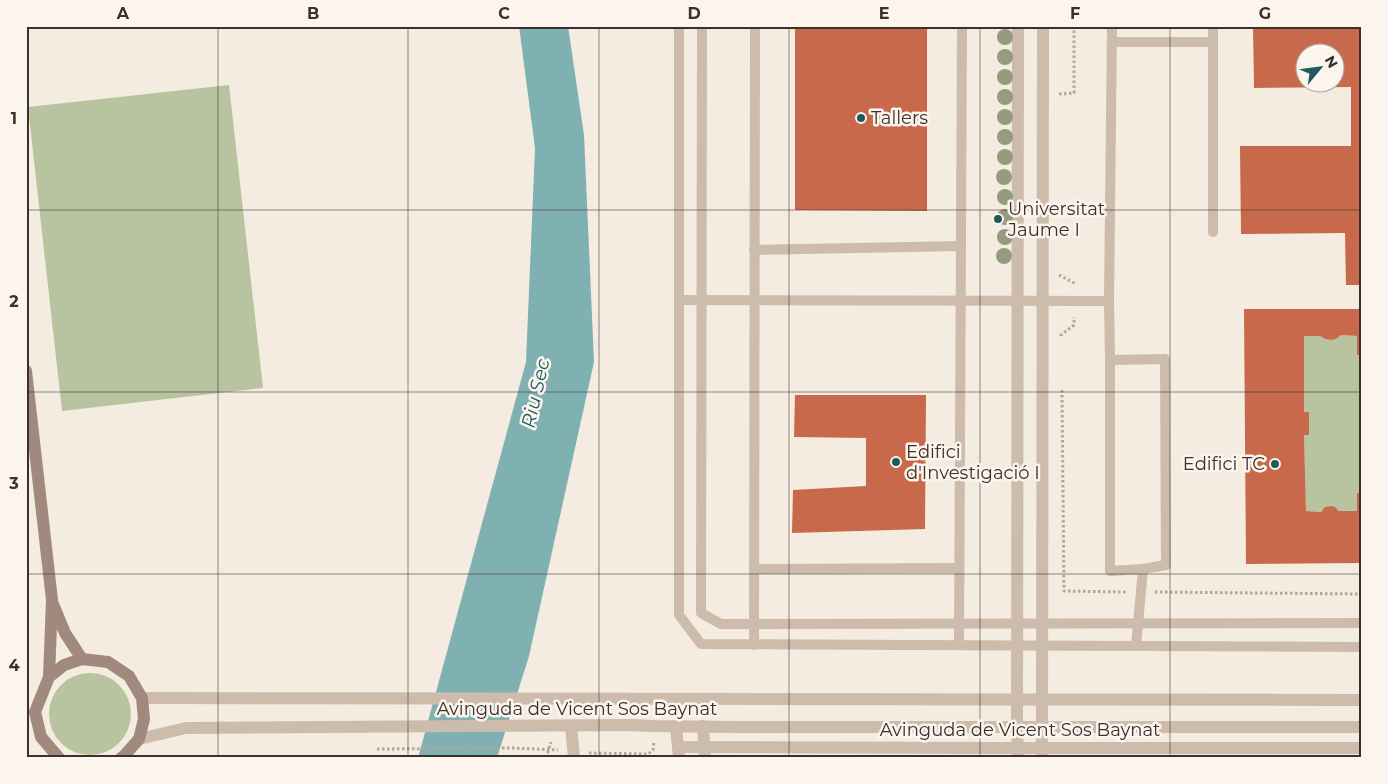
<svg xmlns="http://www.w3.org/2000/svg" width="1388" height="784" viewBox="0 0 1388 784" font-family="Montserrat,sans-serif">
<style>
.green{fill:#b8c4a0}
.water{fill:#7fb0b2}
.building{fill:#c8694b;fill-rule:evenodd}
.lines{fill:none;stroke-linecap:round;stroke-linejoin:round}
.path{stroke:#b9a596;stroke-width:3;stroke-dasharray:2.5 2.5;stroke-linecap:butt}
.service{stroke:#cdbbac;stroke-width:10}
.minor{stroke:#cdbbac;stroke-width:12}
.tertiary{stroke:#cdbbac;stroke-width:12}
.secondary{stroke:#a18a7d;stroke-width:12}
.tree{fill:#969b7f}
.grid{fill:none;stroke:#3b302b;stroke-width:1;stroke-opacity:0.55}
.poi-dot{fill:#1f5a5e;stroke:#fbf5ee;stroke-width:2}
.labels{text-anchor:middle;stroke-width:5;stroke-linejoin:round;paint-order:stroke}
.poi-label{font-size:18px;fill:#3b302b;stroke:#fbf5ee;text-anchor:start}
.street-label{font-size:18px;fill:#3b302b;stroke:#fbf5ee}
.water-label{font-size:19px;font-style:italic;fill:#1f5a5e;stroke:#fbf5ee}
.neatline{fill:none;stroke:#3b302b;stroke-width:2}
.grid-label{font-size:16px;text-anchor:middle;font-weight:bold;fill:#3b302b}
</style>
<rect width="100%" height="100%" fill="#f4ebe1"/>
<g class="green">
<polygon points="229,85 263,388 62,411 28,107"/>
<path d="M1341 335 1357 336V355H1362V492L1357 493V511H1339C1333 505 1327 505 1321 512L1306 511 1304 435 1309 434V413L1304 412V336H1320L1325 339 1331 340 1336 339Z"/>
<circle cx="90" cy="714" r="41"/>
</g>
<polygon class="water" points="519,26 568,26 584,135 594,362 529,656 497,758 418,758 526,362 535,148"/>
<g class="building">
<polygon points="795,26 927,26 927,211 795,210"/>
<path d="M1253 26H1362V285H1346L1345 233 1241 234 1240 146H1351V87L1254 88ZM1306 52H1336V82H1306Z"/>
<polygon points="1244,309 1362,309 1362,355 1357,355 1357,336 1341,335 1336,339 1331,340 1325,339 1320,336 1304,336 1304,412 1309,412 1309,435 1304,435 1306,511 1321,512 1325,507 1331,506 1335,507 1339,511 1357,511 1357,493 1362,492 1362,563 1246,564"/>
<polygon points="795,395 926,395 925,529 792,533 793,490 866,486 866,438 794,437"/>
</g>
<g class="lines">
<g class="path">
<polyline points="1059,94 1074,93 1074,26"/>
<polyline points="1059,275 1074,283 1074,285"/>
<polyline points="1061,336 1061,335 1074,325 1074,317"/>
<polyline points="1062,390 1064,591 1126,592"/>
<polyline points="1155,592 1362,594"/>
<polyline points="377,749 513,748 558,750"/>
<polyline points="589,753 648,754 653,750 654,742"/>
<polyline points="546,758 551,742"/>
</g>
<g class="service">
<polyline points="679,26 679,615 701,644 1362,647"/>
<polyline points="702,26 701,613 721,624 1362,623"/>
<polyline points="1213,26 1213,232"/>
<polyline points="1112,42 1213,42"/>
<polyline points="754,250 961,246"/>
<polyline points="679,300 1109,301"/>
<polygon points="1165,359 1166,565 1143,569 1110,571 1110,360"/>
<polyline points="1110,360 1109,301 1112,26"/>
<polyline points="754,569 959,568"/>
<polyline points="754,645 755,26"/>
<polyline points="959,645 962,26"/>
<polyline points="1136,646 1143,569"/>
</g>
<g class="minor">
<polyline points="1018,26 1017,727 1018,758"/>
<polyline points="1043,26 1042,748 1043,758"/>
<polyline points="571,726 574,758"/>
<polyline points="676,726 679,758"/>
<polyline points="703,726 705,758"/>
<polyline points="678,747 991,748 1362,748"/>
</g>
<g class="tertiary">
<polyline points="142,698 1362,700"/>
<polyline points="139,739 186,728 631,725 652,726 736,727 1362,727"/>
</g>
<g class="secondary">
<polyline points="26,371 52,600 49,677"/>
<polyline points="53,604 65,633 82,659"/>
<polyline points="59,758 41,737 35,712 49,677 64,665 82,659 108,662 129,676 142,698 144,719 139,739 124,756 121,758"/>
</g>
</g>
<g class="tree">
<circle cx="1005" cy="37" r="8"/>
<circle cx="1005" cy="57" r="8"/>
<circle cx="1005" cy="77" r="8"/>
<circle cx="1005" cy="97" r="8"/>
<circle cx="1005" cy="117" r="8"/>
<circle cx="1005" cy="137" r="8"/>
<circle cx="1005" cy="157" r="8"/>
<circle cx="1004" cy="177" r="8"/>
<circle cx="1005" cy="197" r="8"/>
<circle cx="1005" cy="217" r="8"/>
<circle cx="1005" cy="237" r="8"/>
<circle cx="1004" cy="256" r="8"/>
</g>
<path class="grid" d="M218 26V758M408 26V758M599 26V758M789 26V758M980 26V758M1170 26V758M26 210H1362M26 392H1362M26 574H1362"/>
<g class="poi-dot">
<circle cx="861" cy="118" r="5"/>
<circle cx="998" cy="219" r="5"/>
<circle cx="896" cy="462" r="5"/>
<circle cx="1275" cy="464" r="5"/>
</g>
<g class="labels">
<g class="poi-label">
<text x="871" y="124">Tallers</text>
<text x="1008" y="215">Universitat<tspan x="1008" dy="21">Jaume I</tspan></text>
<text x="906" y="458">Edifici<tspan x="906" dy="21">d'Investigació I</tspan></text>
<text x="1265" y="470" text-anchor="end">Edifici TC</text>
</g>
<g class="street-label">
<text x="577" y="715">Avinguda de Vicent Sos Baynat</text>
<text x="1020" y="736">Avinguda de Vicent Sos Baynat</text>
</g>
<g class="water-label">
<text transform="translate(535 393) rotate(-77)" y="7">Riu Sec</text>
</g>
</g>
<rect width="1388" height="784" fill="none" stroke="#fbf5ee" stroke-width="55"/>
<g transform="translate(1320 68) rotate(61)"><circle r="24" fill="#fbf5ee" stroke="#aea6a0"/>
<path d="M0-4L9 19L0 12L-9 19Z" fill="#1f5a5e"/>
<text y="-8" font-size="14" font-weight="bold" text-anchor="middle" fill="#3b302b">N</text>
</g>
<rect x="28" y="28" width="1332" height="728" class="neatline"/>
<g class="grid-label">
<text x="123" y="19">A</text>
<text x="313" y="19">B</text>
<text x="504" y="19">C</text>
<text x="694" y="19">D</text>
<text x="884" y="19">E</text>
<text x="1075" y="19">F</text>
<text x="1265" y="19">G</text>
<text x="14" y="124">1</text>
<text x="14" y="307">2</text>
<text x="14" y="489">3</text>
<text x="14" y="671">4</text>
</g>
</svg>
